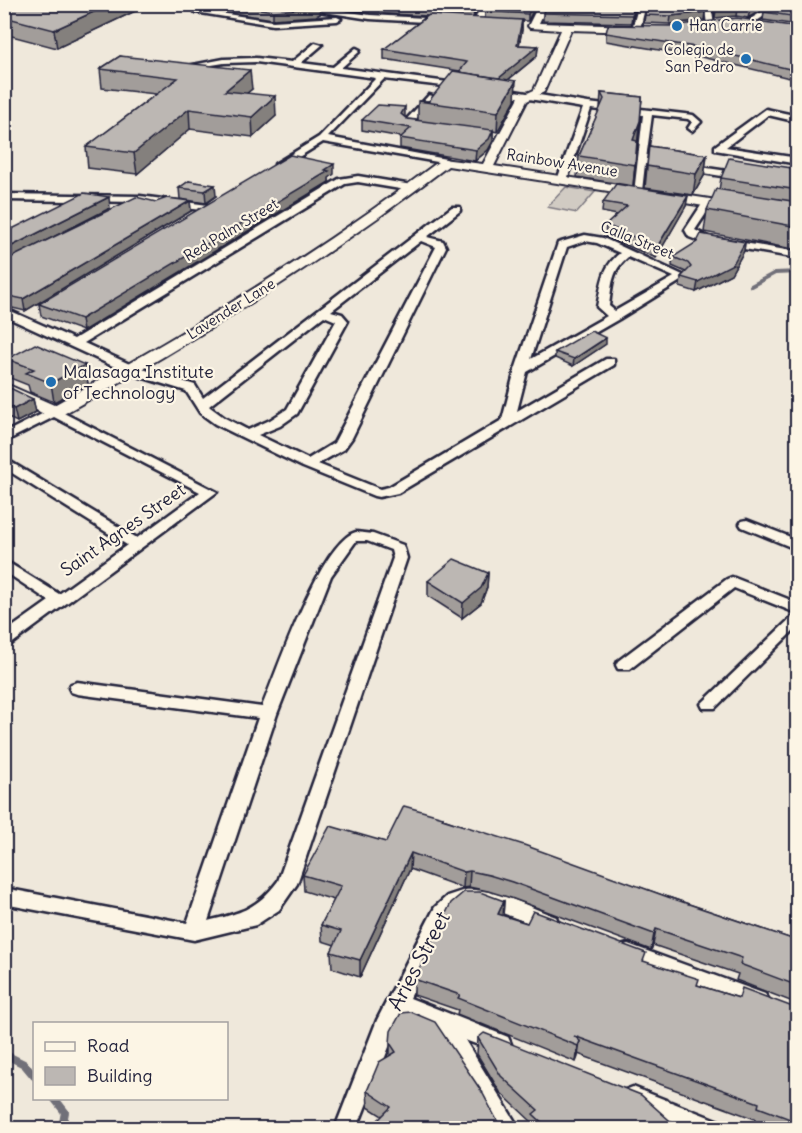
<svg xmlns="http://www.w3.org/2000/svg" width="802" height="1133" viewBox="0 0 802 1133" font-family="Delius,sans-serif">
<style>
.green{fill:#d1cbc3;stroke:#7a767f;stroke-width:1.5}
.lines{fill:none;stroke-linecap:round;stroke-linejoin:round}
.stream-far1{stroke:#716f79;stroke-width:4}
.stream{stroke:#716f79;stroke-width:8}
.minor-casing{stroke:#22223b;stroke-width:5}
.tertiary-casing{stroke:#22223b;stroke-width:4}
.minor{fill:#fcf5e5;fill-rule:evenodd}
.tertiary{fill:#fcf5e5;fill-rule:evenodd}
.wall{fill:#a29d9a;stroke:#22223b;stroke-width:1.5}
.shaded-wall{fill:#84807d;stroke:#22223b;stroke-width:1.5}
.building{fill:#bcb7b3;stroke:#22223b;stroke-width:1.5}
.poi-dot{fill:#1f6fb2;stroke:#fcf5e5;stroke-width:2}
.labels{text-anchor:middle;stroke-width:4.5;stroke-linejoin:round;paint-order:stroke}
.far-poi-label{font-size:15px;fill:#22223b;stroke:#fcf5e5;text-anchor:start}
.far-street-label{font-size:15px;fill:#22223b;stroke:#fcf5e5}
.poi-label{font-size:18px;fill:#22223b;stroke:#fcf5e5;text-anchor:start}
.street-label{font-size:18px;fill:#22223b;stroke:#fcf5e5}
.near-street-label{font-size:21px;fill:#22223b;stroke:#fcf5e5}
</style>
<rect width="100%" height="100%" fill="#efe8db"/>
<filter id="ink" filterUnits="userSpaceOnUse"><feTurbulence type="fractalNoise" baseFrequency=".0167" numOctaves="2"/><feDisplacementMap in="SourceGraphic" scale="12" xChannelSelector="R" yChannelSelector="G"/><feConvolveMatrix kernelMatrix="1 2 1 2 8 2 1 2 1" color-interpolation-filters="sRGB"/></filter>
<g filter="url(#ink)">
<polygon class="green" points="566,187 595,192 577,213 547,207"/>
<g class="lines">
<polyline class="stream-far1" points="751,286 775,273 798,272"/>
<g class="stream">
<polyline points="4,1054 24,1064 34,1076"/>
<polyline points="54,1098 65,1112 62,1128"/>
</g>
<defs>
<g id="minor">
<polygon points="208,4 218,4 207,11 273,21 337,17 341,19 337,21 273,25 195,12"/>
<polygon points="273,4 295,4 370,15 443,19 447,21 443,23 370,19"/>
<polygon points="481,4 488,4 482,23 478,25 474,23"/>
<polygon points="639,4 646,4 640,29 636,31 632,29"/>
<polygon points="704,4 711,4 714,26 707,24"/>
<polygon points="772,6 798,9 798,13 773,10 754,23 747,21"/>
<polygon points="315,43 322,45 301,63 333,67 356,48 360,50 359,52 341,68 463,84 463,88 460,88 384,79 328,137 446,159 451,162 449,164 323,142 281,168 275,168 275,164 319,137 376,78 256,62 224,63 181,70 177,68 224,59 256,58 292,62"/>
<polygon points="496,88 588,103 693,115 701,122 692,131 688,128 692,122 688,119 652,115 646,159 741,173 746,176 741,179 645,164 642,191 634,193 643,115 591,109 567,180 559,182 557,180 583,108 493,93 492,91"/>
<polygon points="429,95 436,97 413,122 422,124 422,128 404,126 404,122"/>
<polygon points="766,109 798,116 798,122 768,115 726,147 798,158 798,164 715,150 715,146"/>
<path d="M358 176 412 185 417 188 412 191 358 182 345 184 84 343 136 367 195 385 203 398 452 207H460V211L427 237 443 241 446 247 352 438 344 449 318 464 380 489 389 487 502 420 515 370 558 243 585 235 603 238 687 277 619 319 527 372 517 411 606 359H614V365L398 493 379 497 374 496 303 467 215 424 200 413 186 391 128 373 4 316V308L74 339 339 179ZM421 241 436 247 334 443 308 459 258 435 280 426 297 414 348 321 342 314 331 311ZM585 241 597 243 620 253C601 268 602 284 597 307L607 316 531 359 567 247ZM628 257 674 277 615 311 609 306C612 285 611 271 628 257ZM324 316 336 321 287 409 270 420 248 430 225 418 210 407 209 406Z"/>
<polygon points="4,194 140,196 208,205 213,208 208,211 140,202 4,200"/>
<polygon points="704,201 713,203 695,230 708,237 798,252 798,258 702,242 689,237 685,230"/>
<polygon points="54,408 217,492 10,645 4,646 4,633 49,601 4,571 4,560 59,594 127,545 4,468 4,458 137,538 200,492 54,417 4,442 4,433"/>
<polygon points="747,520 798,540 798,550 742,527 740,524 742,521"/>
<path d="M356 532 373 534 403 545 407 558 297 884 279 910 256 925 194 940 4 904V888L187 923 258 718 77 694 71 692 69 688 71 684 77 682 262 707C277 671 321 541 356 532ZM356 541H367L391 550 393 558 278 881C257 909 241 913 208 921L277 714 331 576Z"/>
<polygon points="732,577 798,603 798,626 715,708 703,708 701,704 796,613 734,588 630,669 618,669 616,665 618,661 727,579"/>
<path d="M465 890C496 888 528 907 556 917L559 923 556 929 549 931 487 907 464 905 449 918 410 998 508 1037 511 1044 508 1051 500 1053 465 1040 519 1128H496L434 1027 402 1014 357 1128H335L377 1020 435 907 447 896Z"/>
<polygon points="628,944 765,994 769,1000 765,1006 758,1009 621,958 618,952 621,946"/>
<polygon points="633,1087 719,1121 722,1128 686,1128 625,1104 622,1097 625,1090"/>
</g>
<path id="tertiary" d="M539 4H548L539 23 634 26 639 29 634 32 571 30 544 92 527 101 494 166 736 203 741 204 742 207 741 210 736 211 448 166C325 260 195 341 60 416H48L4 394V383L54 405C189 332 319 252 442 159L483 164 519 97 534 90 561 30 530 28 528 26Z"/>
</defs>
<use href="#minor" class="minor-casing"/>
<use href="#tertiary" class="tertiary-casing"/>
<use href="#minor" class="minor"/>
<use href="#tertiary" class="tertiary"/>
</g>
<g class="wall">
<polygon points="150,4 57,48 4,34 4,8"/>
<polygon points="213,4 312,4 320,6 320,14 316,16 273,19 213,10"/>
<polygon points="314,4 479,4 474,18 485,18 485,11 488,4 536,4 528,21 522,21 522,30 519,45 538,46 537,56 508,80 515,100 497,132 493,131 493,141 488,150 475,161 400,148 400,138 401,137 362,130 362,120 405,117 407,119 418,120 418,101 429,101 460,71 384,59 384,49 427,16 370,13"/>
<polygon points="547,4 637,4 631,23 543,21 543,13"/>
<polygon points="713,4 771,4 748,18 736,16 715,18"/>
<polygon points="779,4 798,4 798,25 763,20 764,12"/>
<polygon points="705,12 704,20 670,24 644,23 645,15"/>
<polygon points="671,26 798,27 798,80 701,57 606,41 606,33"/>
<polygon points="120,56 252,89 247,93 276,116 253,137 190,129 137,174 88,168 86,147 156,94 102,88 100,69"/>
<polygon points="601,93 642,97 633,186 577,177 579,156 600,109"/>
<polygon points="649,146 707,155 704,176 693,195 645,188"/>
<polygon points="798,169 798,250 704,232 707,210 719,190 721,178"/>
<polygon points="334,174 329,178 329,182 83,331 41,316 39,304"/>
<polygon points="189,181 216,196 206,203 180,199 179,188"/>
<polygon points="190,201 191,211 25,311 4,306 4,233 110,208 41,243 156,202"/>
<polygon points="603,202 686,206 656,258 605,236 606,225 617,215 602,212"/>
<polygon points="745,242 744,251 731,274 696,292 680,287 681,277 686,272 672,266 673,257"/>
<polygon points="606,344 573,366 555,358 555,352"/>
<polygon points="7,359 85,365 88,384 54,402 30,392 28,385 10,378"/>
<polygon points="4,390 33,399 36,412 17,422 4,416"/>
<polygon points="488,573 487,587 481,603 462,618 428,596 428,581"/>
<polygon points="443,817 443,819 668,897 798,941 798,1004 736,980 738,974 653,945 651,950 511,898 488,891 469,887 463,888 410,869 360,977 332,968 331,952 335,945 322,941 321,925 334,900 304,891 303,875 386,842"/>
<polygon points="504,901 503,915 645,962 697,985 739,998 798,1009 798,1128 768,1128 754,1123 755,1119 578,1054 576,1062 457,1014 458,1010 414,995 414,979"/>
<polygon points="478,1038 678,1128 532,1128 532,1122 500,1092 477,1054"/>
<polygon points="390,1043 482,1092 382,1116 368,1107 367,1091 390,1056"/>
</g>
<g class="shaded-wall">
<polygon points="111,4 150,4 57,48 54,30"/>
<polygon points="476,4 479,4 473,19 474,11"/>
<polygon points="533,4 536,4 528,21 528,14"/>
<polygon points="635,4 637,4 631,23 632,15"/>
<polygon points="759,4 771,4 748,18 750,10"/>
<polygon points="320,6 320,14 316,16 273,19 273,11"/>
<polygon points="737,8 736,16 715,18 716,10"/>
<polygon points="705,12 704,20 670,24 671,16"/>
<polygon points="522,20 522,30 517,55 517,45"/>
<polygon points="538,46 537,56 498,88 499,78"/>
<polygon points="250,70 252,89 226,110 225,91"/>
<polygon points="516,81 515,100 497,132 498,112"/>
<polygon points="275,96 276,116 253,137 252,117"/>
<polygon points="642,97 633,186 637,142 633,140"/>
<polygon points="405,107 405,118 401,114"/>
<polygon points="189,109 190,129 137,174 134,153"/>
<polygon points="493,130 493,141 488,150 475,161 476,150"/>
<polygon points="707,155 704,176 693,195 696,174"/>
<polygon points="334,164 334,174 329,178 329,182 83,331 81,319"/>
<polygon points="215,185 216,196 206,203 205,191"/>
<polygon points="688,196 686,206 656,258 657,247"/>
<polygon points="109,197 110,208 4,262 4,250"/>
<polygon points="190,201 191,211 25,311 23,299"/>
<polygon points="745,242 744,251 731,274 696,292 698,282"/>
<polygon points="606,338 606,344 573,366 574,359"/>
<polygon points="85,365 88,384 54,402 51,383"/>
<polygon points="33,399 36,412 17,422 14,409"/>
<polygon points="488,573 487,587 481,603 462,618 463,603"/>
<polygon points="411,853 410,869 360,977 360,960"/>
<polygon points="470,871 469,887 463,888 464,872"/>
<polygon points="504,901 503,917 498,914"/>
<polygon points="656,929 653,945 651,950 654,934"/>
<polygon points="580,1041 578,1057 576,1062 578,1046"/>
</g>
<g class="building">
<polygon points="12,4 111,4 54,30 4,17 4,8"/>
<polygon points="230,4 312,4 320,6 316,8 273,11"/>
<polygon points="367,4 476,4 474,11"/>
<polygon points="488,4 533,4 528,14 485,11"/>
<polygon points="547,4 635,4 632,15 543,13"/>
<polygon points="647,4 704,4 705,12 671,16 645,15"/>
<polygon points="715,4 759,4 750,10 737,8 716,10"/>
<polygon points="775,5 798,7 798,17 764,12"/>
<polygon points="429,15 522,20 517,45 538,46 499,78 459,72 467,62 384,49"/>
<polygon points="737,18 798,27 798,71 702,48 606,33 608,25 671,26"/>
<polygon points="120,56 250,70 225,91 275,96 252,117 189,109 134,153 86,147 178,78 100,69"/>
<polygon points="453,71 516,81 498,112 418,101 429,101"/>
<polygon points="601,93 642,97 640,121 633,140 637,141 635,165 579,156 604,99"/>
<polygon points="378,105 405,107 401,114 407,119 493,130 489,139 476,150 400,138 411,128 362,120"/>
<polygon points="649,146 707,155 696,174 647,166"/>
<polygon points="290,155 334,164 325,170 329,171 81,319 39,304"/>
<polygon points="729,158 798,169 798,190 721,178"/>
<polygon points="189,181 215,185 205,191 179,188"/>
<polygon points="616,184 688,196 657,247 606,225 627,206 603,202"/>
<polygon points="716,189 798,202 798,227 707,210"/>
<polygon points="84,193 109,197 4,250 4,233"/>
<polygon points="136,197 156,202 167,198 190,201 23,299 4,295 4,261"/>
<polygon points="701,234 745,242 733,264 698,282 681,277 691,267 688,263 673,257 697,242"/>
<polygon points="591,331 606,338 574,359 555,352"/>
<polygon points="35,344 85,365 51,383 26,373 34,369 7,359"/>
<polygon points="10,388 33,399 14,409 4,404 4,390"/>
<polygon points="454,559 488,573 481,588 463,603 428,581"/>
<polygon points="404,806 443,817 442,819 524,845 668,897 798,941 798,986 740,964 742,958 656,929 654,934 512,882 489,875 470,871 464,872 411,853 360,960 331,952 341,931 321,925 341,886 303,875 330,826 386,842"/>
<polygon points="464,892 480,892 504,901 498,914 527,923 533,911 646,953 643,961 699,979 697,985 739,998 742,988 798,1009 798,1122 758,1107 759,1103 574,1036 580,1041 578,1046 458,998 460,995 414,979 451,903"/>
<polygon points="411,1012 435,1022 482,1092 501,1128 370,1128 391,1107 367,1091 379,1062 396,1052 390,1043 391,1031 401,1013"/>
<polygon points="484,1033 641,1095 678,1128 548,1128 533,1114 538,1110 501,1076 478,1038"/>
</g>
</g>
<g class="poi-dot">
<circle cx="677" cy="26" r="6"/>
<circle cx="746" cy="59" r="6"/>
<circle cx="51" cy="382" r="6"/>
</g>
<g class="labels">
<g class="far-poi-label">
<text x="689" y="31">Han Carrie</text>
<text x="734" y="55" text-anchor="end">Colegio de<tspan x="734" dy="17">San Pedro</tspan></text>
</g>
<g class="far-street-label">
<text transform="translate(562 163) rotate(9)" y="5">Rainbow Avenue</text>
<text transform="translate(231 230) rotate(-31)" y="5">Red Palm Street</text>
<text transform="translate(637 240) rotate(22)" y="5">Calla Street</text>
<text transform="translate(231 309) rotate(-32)" y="5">Lavender Lane</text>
</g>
<g class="poi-label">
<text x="63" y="378">Malasaga Institute<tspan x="63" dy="21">of Technology</tspan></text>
</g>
<g class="street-label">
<text transform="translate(123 530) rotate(-35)" y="6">Saint Agnes Street</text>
</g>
<g class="near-street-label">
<text transform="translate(419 961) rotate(-62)" y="7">Aries Street</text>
</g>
</g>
<rect width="802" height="1133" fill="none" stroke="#fcf5e5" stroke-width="24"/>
<rect x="12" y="12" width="778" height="1109" fill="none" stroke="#22223b" stroke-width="2" filter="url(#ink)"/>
<rect x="33" y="1022" width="195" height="78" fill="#fcf5e5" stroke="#a5a1a1" stroke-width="1.5"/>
<rect x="45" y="1042" width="30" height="9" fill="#fcf5e5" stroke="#a5a1a1" stroke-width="1.5"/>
<text x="87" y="1052" font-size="18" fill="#22223b">Road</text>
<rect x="45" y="1067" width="30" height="18" fill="#bcb7b3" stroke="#a5a1a1" stroke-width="1.5"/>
<text x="87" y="1082" font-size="18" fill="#22223b">Building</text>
</svg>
